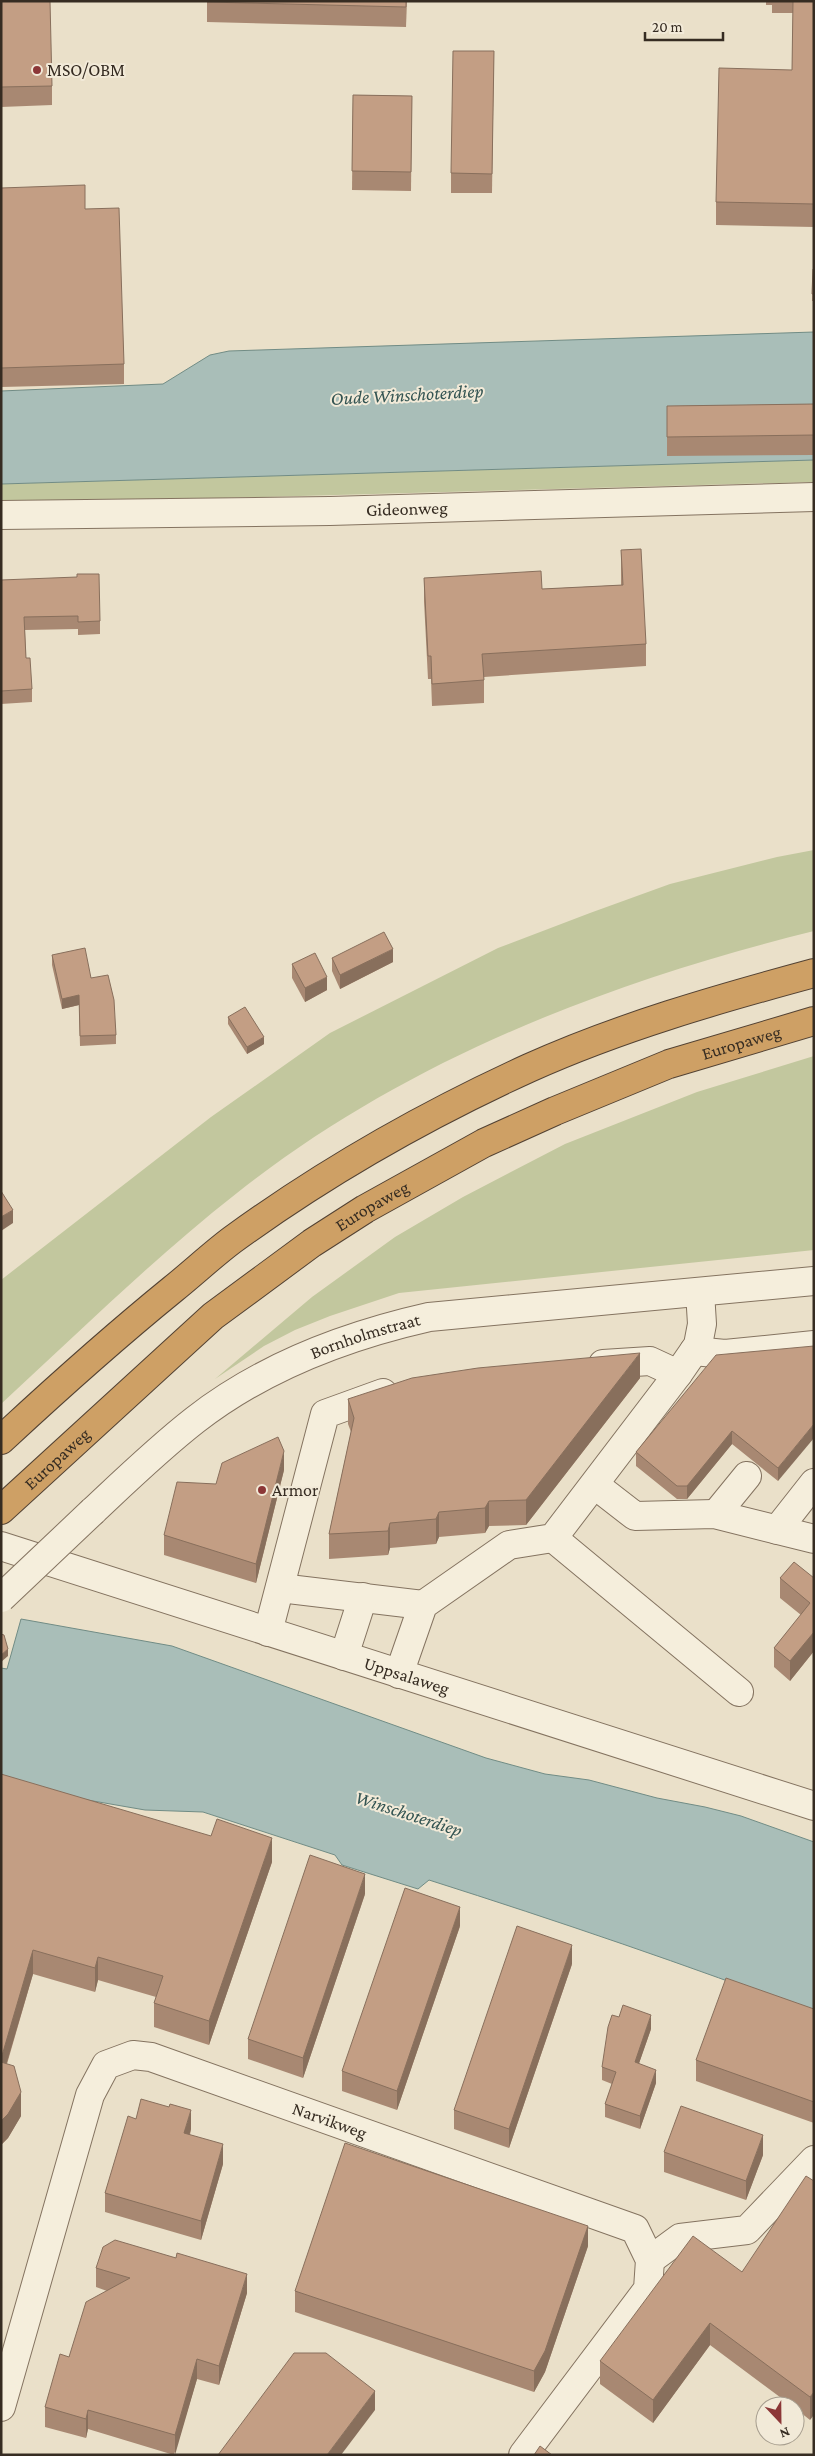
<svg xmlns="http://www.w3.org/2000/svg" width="815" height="2456" viewBox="0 0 815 2456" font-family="'Crimson Pro',serif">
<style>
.green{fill:#c2c79e}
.water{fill:#a9beb8;stroke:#718c85}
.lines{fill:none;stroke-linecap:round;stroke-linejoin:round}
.minor-casing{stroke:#847360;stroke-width:30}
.highway-casing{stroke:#534233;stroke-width:30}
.minor{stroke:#f5eedc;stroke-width:28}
.highway{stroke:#cea065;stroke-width:28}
.minor-bridge-casing{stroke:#847360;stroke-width:30;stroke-linecap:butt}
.minor-bridge{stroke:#f5eedc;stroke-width:28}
.wall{fill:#a88872}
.shaded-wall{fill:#886f5c}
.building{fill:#c39e84;stroke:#886f5c}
.poi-dot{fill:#8c3737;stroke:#f2ead8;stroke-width:2}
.labels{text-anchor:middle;stroke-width:4;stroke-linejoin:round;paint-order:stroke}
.poi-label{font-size:18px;fill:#362c22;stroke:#f2ead8;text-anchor:start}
.street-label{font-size:18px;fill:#362c22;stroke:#f2ead8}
.water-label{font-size:19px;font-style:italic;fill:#335452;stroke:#f2ead8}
</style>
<rect width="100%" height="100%" fill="#eae0c9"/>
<g class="green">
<polygon points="814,460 814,482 1,504 1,484"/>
<path d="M814 850V931C608 982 405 1060 237 1193 154 1258 78 1333 1 1404V1280L211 1117 330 1033 498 948 590 913 670 884 777 857Z"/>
<polygon points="814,1056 814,1250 399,1293 330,1316 295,1330 264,1346 215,1379 312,1297 395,1237 463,1197 565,1144 697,1092"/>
</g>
<g class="water">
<polygon points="814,332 814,460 1,484 1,391 163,384 210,355 229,351"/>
<path d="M21 1619 172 1646 486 1758 545 1774 589 1780 657 1798 705 1807 741 1816 814 1842V2013C687 1965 558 1921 429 1880L418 1889 342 1865 335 1855 203 1812 145 1810 1 1785V1668L7 1669Z"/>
</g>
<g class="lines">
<defs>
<g id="minor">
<path id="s1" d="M1 515 330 511 814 497"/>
<polyline points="694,1351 725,1354 814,1345"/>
<polyline points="603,1364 650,1361 678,1374"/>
<polyline points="595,1485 635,1516 714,1514 814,1539"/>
<path id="s2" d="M93 1511C126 1480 159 1448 195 1420 263 1367 345 1336 429 1317L814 1281"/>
<polyline points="716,1514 747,1476"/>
<polyline points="777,1530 814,1483"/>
<polyline points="553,1538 739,1692"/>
<path id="s3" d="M1 1546 814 1806"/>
<polyline points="280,1588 423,1605"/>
<polyline points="268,1632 325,1414 383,1393"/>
<polyline points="344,1656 363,1597"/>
<polyline points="399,1674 423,1605 509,1545 553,1538 678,1374 698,1345 702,1324 700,1292"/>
<polyline points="650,2260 680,2238 747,2230 814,2160"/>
<path id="s4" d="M1 2407 90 2095 106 2065 133 2055 151 2057 635 2229 650 2260 648 2289 523 2455"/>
</g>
<g id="highway">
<path d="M1 1440C57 1388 114 1337 173 1289 193 1273 212 1255 232 1240 324 1173 426 1115 529 1068 620 1027 718 999 814 973"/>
<path id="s5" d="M1 1510 213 1316 312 1243 365 1209 484 1143 555 1111 669 1064 814 1021"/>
</g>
</defs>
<use href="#minor" class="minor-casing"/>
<use href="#highway" class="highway-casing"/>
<use href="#minor" class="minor"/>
<use href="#highway" class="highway"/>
<defs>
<polyline id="minor-bridge" points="1,1598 93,1511"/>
</defs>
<use href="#minor-bridge" class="minor-bridge-casing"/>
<use href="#minor-bridge" class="minor-bridge"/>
</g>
<g class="wall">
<polygon points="1,1 52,86 52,105 1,107"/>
<polygon points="207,1 407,1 406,27 207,22"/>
<polygon points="766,1 814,1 814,227 716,225 716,202 792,70 793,13 772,13 772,5 766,5"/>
<polygon points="494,51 492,193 451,193 451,173"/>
<polygon points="353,95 412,96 411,191 352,190"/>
<polygon points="1,188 85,209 124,364 124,384 1,387"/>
<polygon points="813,269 814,269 814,301 812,301"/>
<polygon points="814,404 814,455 667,456 667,406"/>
<polygon points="621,550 646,644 646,666 484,677 484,703 432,706 431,679 428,679 424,601 424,578 542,589 621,585"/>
<polygon points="1,580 100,621 100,634 78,635 78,629 25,630 26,658 32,689 32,702 1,704"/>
<polygon points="52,955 91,978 116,1035 116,1044 80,1046 79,1005 62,1009 52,965"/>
<polygon points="332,958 393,962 340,989 332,971"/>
<polygon points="292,964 327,990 305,1002 292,978"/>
<polygon points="228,1017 264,1044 247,1054 228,1024"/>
<polygon points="814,1346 778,1481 732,1444 687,1499 677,1499 636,1466 636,1452"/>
<polygon points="640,1378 526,1525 489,1526 485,1533 439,1537 436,1544 390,1548 388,1555 329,1559 329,1534 351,1432 348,1424 348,1399"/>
<polygon points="284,1470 256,1583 164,1555 164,1535"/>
<polygon points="780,1578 814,1578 814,1651 790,1681 774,1667 774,1648 801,1615 780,1598"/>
<polygon points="1,1774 272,1862 209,2045 154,2027 154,2003 156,1997 98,1980 95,1992 33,1974 7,2064 21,2116 8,2138 1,2145"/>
<polygon points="365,1894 303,2078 248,2059 248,2039"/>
<polygon points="460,1926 397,2110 342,2091 342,2071"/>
<polygon points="572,1964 509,2148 454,2129 454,2110"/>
<polygon points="814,2009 814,2123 696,2081 696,2060"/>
<polygon points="651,2029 639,2063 656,2083 640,2129 605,2117 605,2104 612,2084 602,2080 602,2067"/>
<polygon points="136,2119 191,2129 190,2135 223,2164 201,2240 105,2212 105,2193"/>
<polygon points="664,2152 763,2155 746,2200 664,2172"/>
<polygon points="814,2181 810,2420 795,2408 795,2406 792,2406 710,2345 653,2423 600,2384 600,2361 742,2272"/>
<polygon points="588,2246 545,2372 534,2392 295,2312 295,2291"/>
<polygon points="96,2268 247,2293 219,2385 197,2379 174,2455 88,2429 86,2438 45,2427 45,2407 69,2357 107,2291 96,2287"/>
</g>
<g class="shaded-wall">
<polygon points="393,949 393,962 340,989 340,975"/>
<polygon points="327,977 327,990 305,1002 305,988"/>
<polygon points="79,995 79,1005 62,1009 62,999"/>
<polygon points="264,1037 264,1044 247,1054 247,1047"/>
<polygon points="13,1210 13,1223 1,1231 1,1217"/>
<polygon points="640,1353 640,1378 526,1525 526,1500"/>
<polygon points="814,1424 814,1438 778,1481 778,1468"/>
<polygon points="732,1431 732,1444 687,1499 687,1486"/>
<polygon points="284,1451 284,1470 256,1583 256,1564"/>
<polygon points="489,1501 489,1526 485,1533 485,1508"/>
<polygon points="439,1512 439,1537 436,1544 436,1519"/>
<polygon points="390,1523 390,1548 388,1555 388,1531"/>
<polygon points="814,1632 814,1651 790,1681 790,1661"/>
<polygon points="8,1649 8,1656 1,1662 1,1655"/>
<polygon points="272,1838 272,1862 209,2045 209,2021"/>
<polygon points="365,1874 365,1894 303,2078 303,2058"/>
<polygon points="460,1907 460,1926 397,2110 397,2091"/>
<polygon points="572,1945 572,1964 509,2148 509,2129"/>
<polygon points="33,1950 33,1974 1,2082 1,2059"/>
<polygon points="98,1957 98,1980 95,1992 95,1968"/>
<polygon points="651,2015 651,2029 635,2075 635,2062"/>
<polygon points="656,2070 656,2083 640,2129 640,2116"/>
<polygon points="21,2092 21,2116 8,2138 1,2145 1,2121"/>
<polygon points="191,2110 191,2129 184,2153 184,2133"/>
<polygon points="763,2135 763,2155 746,2200 746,2181"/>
<polygon points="223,2144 223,2164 201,2240 201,2221"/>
<polygon points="588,2226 588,2246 545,2372 534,2392 534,2371"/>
<polygon points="247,2274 247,2293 219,2385 219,2366"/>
<polygon points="710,2323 710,2345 653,2423 653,2400"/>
<polygon points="197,2359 197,2379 175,2455 175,2435"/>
<polygon points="375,2391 375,2410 341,2455 327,2455"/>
<polygon points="814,2392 814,2415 810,2420 810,2397"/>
<polygon points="88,2410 88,2429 86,2438 86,2419"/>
</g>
<g class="building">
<polygon points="1,1 50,1 52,86 1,87"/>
<polygon points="207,1 406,1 406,7 207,2"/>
<polygon points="793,1 814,1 814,204 716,202 719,68 792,70"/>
<polygon points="453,51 494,51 492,174 451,173"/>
<polygon points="353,95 412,96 411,172 352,171"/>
<polygon points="85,185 85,209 119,208 124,364 1,368 1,188"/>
<polygon points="813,269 814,269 814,294 812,294"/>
<polygon points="814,404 814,435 667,437 667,406"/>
<polygon points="641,549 646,644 482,654 484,680 432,684 431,656 428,656 424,578 541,571 542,589 623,585 621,550"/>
<polygon points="77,574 99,574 100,621 78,622 78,616 24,617 26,658 30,658 32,689 1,691 1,580 77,577"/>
<polygon points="384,932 393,949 340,975 332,958"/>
<polygon points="85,948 91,978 108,975 114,1000 116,1035 80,1036 79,995 62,999 52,955"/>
<polygon points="315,953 327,977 305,988 292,964"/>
<polygon points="245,1007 264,1037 247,1047 228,1017"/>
<polygon points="1,1191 13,1210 1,1217"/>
<polygon points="814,1346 814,1424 778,1468 732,1431 687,1486 677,1486 636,1452 716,1355"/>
<polygon points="640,1353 526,1500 489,1501 485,1508 439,1512 436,1519 390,1523 388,1531 329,1534 354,1418 348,1399 412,1378 478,1368"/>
<polygon points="278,1437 284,1451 256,1564 164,1535 177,1482 216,1484 222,1463"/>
<polygon points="794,1562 814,1578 814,1632 790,1661 774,1648 810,1603 780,1578"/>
<polygon points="1,1634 4,1635 8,1649 1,1655"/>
<polygon points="1,1774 211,1836 217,1819 272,1838 209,2021 154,2003 163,1976 98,1957 95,1968 33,1950 1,2059"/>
<polygon points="310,1855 365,1874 303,2058 248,2039"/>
<polygon points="405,1888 460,1907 397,2091 342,2071"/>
<polygon points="517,1926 572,1945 509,2129 454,2110"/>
<polygon points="726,1978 814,2009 814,2102 696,2060"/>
<polygon points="623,2005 651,2015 635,2062 656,2070 640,2116 605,2104 616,2072 602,2067 608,2027 612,2015 619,2017"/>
<polygon points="1,2062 14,2066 21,2092 8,2114 1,2121"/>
<polygon points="141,2099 169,2107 170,2104 191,2110 184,2133 223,2144 201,2221 105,2193 128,2116 136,2119"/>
<polygon points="681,2106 763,2135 746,2181 664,2152"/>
<polygon points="345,2143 588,2226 545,2351 534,2371 295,2291"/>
<polygon points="806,2176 814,2181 814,2392 810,2397 710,2323 653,2400 600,2361 693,2236 742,2272"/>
<polygon points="115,2240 176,2258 177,2253 247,2274 219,2366 197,2359 175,2435 88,2410 86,2419 45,2407 60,2354 69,2357 86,2302 130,2278 96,2268 103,2247"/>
<polygon points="294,2353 326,2353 375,2391 327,2455 218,2455"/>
<polygon points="540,2446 552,2455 534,2455"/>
</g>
<g class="poi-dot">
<circle cx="37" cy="70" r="5"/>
<circle cx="262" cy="1490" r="5"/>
</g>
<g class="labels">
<g class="poi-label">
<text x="47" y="76">MSO/OBM</text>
<text x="272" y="1496">Armor</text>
</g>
<g class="street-label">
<text dy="6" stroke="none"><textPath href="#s1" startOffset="406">Gideonweg</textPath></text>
<text dy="6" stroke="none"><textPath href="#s5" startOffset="886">Europaweg</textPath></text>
<text dy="6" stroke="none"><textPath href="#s5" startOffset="481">Europaweg</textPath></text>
<text dy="6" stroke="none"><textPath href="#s2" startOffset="328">Bornholmstraat</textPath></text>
<text dy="6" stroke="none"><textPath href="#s5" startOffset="76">Europaweg</textPath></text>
<text dy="6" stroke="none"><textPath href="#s3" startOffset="426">Uppsalaweg</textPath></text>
<text dy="6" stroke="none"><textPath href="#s4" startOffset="595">Narvikweg</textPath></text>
</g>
<g class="water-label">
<text transform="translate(407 394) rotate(-3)" y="7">Oude Winschoterdiep</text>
<text transform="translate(409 1813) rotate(18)" y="7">Winschoterdiep</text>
</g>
</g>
<rect width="815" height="2456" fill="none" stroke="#362c22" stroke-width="5"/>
<g transform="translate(780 2421) rotate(158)"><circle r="24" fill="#f2ead8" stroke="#a79e8f"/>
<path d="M0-4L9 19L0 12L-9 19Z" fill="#8c3737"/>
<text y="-8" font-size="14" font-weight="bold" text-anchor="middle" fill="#362c22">N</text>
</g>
<path d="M645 32v8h78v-8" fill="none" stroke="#362c22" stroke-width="2.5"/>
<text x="652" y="32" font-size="15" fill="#362c22" stroke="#f2ead8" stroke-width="4" paint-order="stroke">20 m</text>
</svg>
